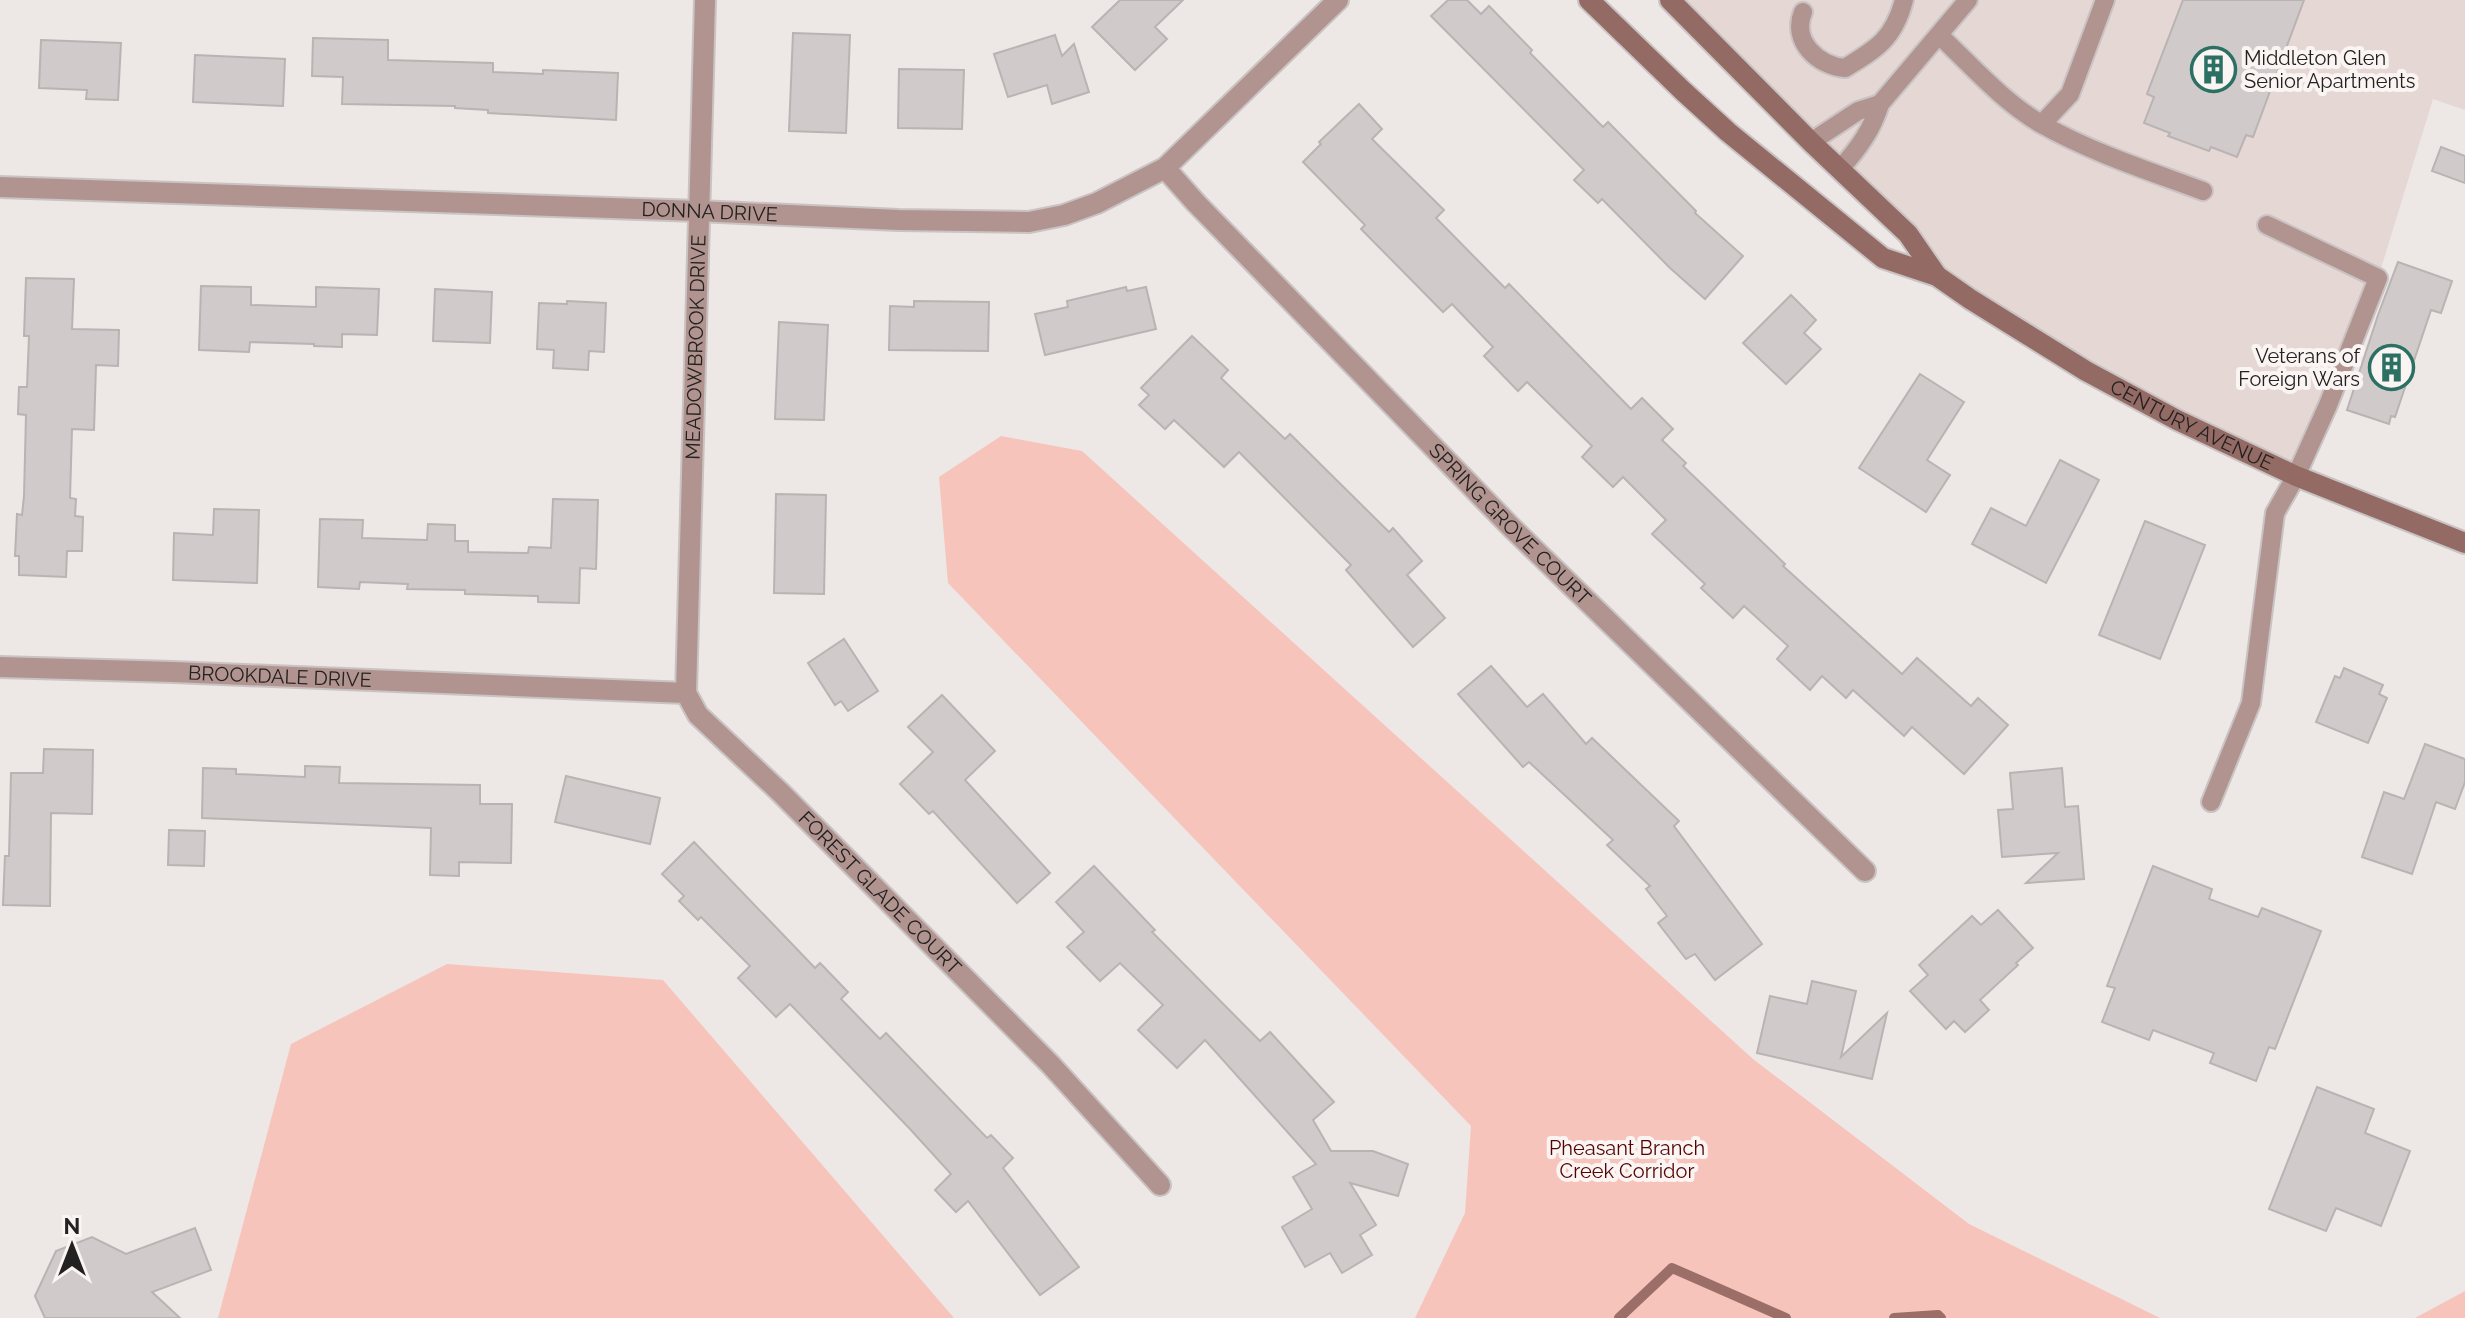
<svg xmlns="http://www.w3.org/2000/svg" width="2465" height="1318" viewBox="0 0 2465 1318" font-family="Raleway,sans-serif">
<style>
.built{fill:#e5d7d4}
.green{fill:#f7c4bc}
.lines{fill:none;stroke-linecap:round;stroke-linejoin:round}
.stream{stroke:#9b6e67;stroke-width:10}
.building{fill:#d0cbca;stroke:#b9b4b3;stroke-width:2}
.service-casing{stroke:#c9c3c3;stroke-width:22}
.minor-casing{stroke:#c9c3c3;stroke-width:24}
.tertiary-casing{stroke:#c9c3c3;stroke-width:24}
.secondary-casing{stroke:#c9c3c3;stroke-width:24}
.service{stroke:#b1948f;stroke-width:18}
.minor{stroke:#b1948f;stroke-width:20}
.tertiary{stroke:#b1948f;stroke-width:20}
.secondary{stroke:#946b64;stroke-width:20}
.labels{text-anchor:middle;stroke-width:8;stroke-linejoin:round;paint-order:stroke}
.poi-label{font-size:20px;fill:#232121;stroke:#faf4f3;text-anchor:start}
.street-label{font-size:20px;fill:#232121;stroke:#faf4f3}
.park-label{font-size:20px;fill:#530402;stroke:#faf4f3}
</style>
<rect width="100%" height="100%" fill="#ede7e6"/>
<polygon class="built" points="1670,0 2465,0 2465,110 2433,99 2378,278 2296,476 1970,299"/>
<g class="green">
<polygon points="1001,436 1082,451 1753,1059 1969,1224 2160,1318 1415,1318 1465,1213 1471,1126 948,583 939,477"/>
<polygon points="447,964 663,980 954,1318 218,1318 291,1044"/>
<polygon points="2465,1291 2465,1318 2415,1318"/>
</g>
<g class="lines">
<g class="stream">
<polyline points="1619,1318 1672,1268 1786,1318"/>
<polyline points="1894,1318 1938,1315 1941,1318"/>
</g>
</g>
<g class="building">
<polygon points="1120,0 1183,0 1155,27 1167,39 1135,70 1092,27"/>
<polygon points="1448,0 1467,0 1481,14 1489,6 1532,50 1530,53 1603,127 1608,122 1696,211 1695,213 1743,256 1705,299 1670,268 1602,199 1598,203 1574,180 1584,170 1431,16"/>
<polygon points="2183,0 2304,0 2253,137 2246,135 2237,157 2211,147 2209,151 2168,136 2170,133 2144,123 2154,97 2147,94"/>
<polygon points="793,33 850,35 846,133 789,131"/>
<polygon points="1055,35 1062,56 1074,44 1089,92 1052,104 1047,85 1008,97 994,54"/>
<polygon points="313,38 388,40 388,60 493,63 493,72 543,74 543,70 618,73 616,120 488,113 488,110 455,108 455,106 342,104 343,77 312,76"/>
<polygon points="41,40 121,43 118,100 86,99 87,90 39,88"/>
<polygon points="195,55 285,59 283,106 193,102"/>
<polygon points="899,69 964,70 962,129 898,128"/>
<polygon points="1359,104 1382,129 1372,139 1444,210 1436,218 1505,288 1509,284 1631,409 1642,398 1673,429 1662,440 1686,463 1683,466 1785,564 1783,566 1902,674 1917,658 1971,706 1978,698 2008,725 1964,774 1912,727 1904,736 1853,690 1846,698 1822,676 1810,690 1777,659 1788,646 1744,606 1733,618 1701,588 1705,584 1652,534 1666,520 1623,477 1613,487 1582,457 1592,446 1527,382 1518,391 1484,356 1493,347 1452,304 1443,312 1361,229 1365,225 1303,162 1321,144 1319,142"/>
<polygon points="2441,147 2465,156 2465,183 2432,171"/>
<polygon points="2398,262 2452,281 2441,313 2431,310 2395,417 2391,416 2389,424 2347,410 2378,315"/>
<polygon points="26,278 74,279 72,329 119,330 118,366 96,365 94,430 72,429 70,498 76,499 75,516 83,517 82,551 67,551 66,577 19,575 19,556 15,556 17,514 22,515 24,496 26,415 18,414 19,387 27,387 29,336 24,336"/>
<polygon points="201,286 251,287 251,305 316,307 316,287 379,289 377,335 342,334 342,347 314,346 314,344 250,342 249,352 199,350"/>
<polygon points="1126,287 1127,291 1146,287 1156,329 1045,355 1035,314 1068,307 1067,301"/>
<polygon points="435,289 492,292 490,343 433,341"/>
<polygon points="1791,295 1816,320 1804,333 1821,349 1786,384 1743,343"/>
<polygon points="567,301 606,303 604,352 589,351 588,370 553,368 554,350 537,349 539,303 567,304"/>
<polygon points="914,301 989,302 988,351 889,350 890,306 914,307"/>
<polygon points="779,322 828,325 824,420 775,419"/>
<polygon points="1192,336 1228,370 1221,378 1285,439 1290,434 1389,532 1393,528 1422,561 1407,575 1445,618 1413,647 1346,570 1351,565 1239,452 1224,467 1174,420 1165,429 1139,405 1149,395 1141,388"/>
<polygon points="1920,374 1964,402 1927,460 1950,475 1926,512 1859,468"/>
<polygon points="2060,460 2099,480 2046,583 1972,544 1991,508 2026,526"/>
<polygon points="776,494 826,495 824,594 774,593"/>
<polygon points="553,499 598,500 596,569 580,568 579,603 538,602 538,596 465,594 465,590 407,589 408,584 360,582 359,589 318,587 320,519 363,520 362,538 427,540 428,524 455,525 455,541 468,541 468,552 528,553 529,547 551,548"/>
<polygon points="214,509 259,510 257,583 173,580 174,533 213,535"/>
<polygon points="2145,521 2205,545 2160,659 2099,635"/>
<polygon points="844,639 878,691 848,711 841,701 835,705 808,663"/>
<polygon points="1491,666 1527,707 1543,694 1586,744 1592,738 1679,821 1674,826 1762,944 1715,980 1695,954 1686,959 1658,923 1667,916 1646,889 1650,886 1607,845 1613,840 1529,762 1523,767 1458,694"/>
<polygon points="2344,668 2383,685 2379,694 2387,698 2368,743 2316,722 2335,676 2340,678"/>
<polygon points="942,695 995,751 965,780 1050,873 1017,903 933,811 929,814 900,784 933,752 908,727"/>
<polygon points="2425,744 2465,759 2465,782 2455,809 2436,802 2412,874 2362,857 2384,792 2404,799"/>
<polygon points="44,749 93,750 92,814 51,813 50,906 3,905 5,856 9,856 11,773 43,773"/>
<polygon points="305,766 340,767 339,783 480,785 480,804 512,804 511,863 459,862 459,876 430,875 431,828 202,818 203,768 236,769 236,774 305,777"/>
<polygon points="2062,768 2065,807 2078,806 2084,879 2026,883 2058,853 2002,857 1998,810 2013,809 2010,773"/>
<polygon points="566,776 660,798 650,844 555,822"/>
<polygon points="169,830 205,831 204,866 168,865"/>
<polygon points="694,842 815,968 820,963 848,992 841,999 880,1039 886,1033 987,1138 991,1135 1013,1158 1003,1168 1079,1267 1040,1295 968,1201 956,1212 935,1190 951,1174 910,1129 790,1004 776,1017 738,978 750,966 701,917 698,920 679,901 684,896 662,874"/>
<polygon points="1094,866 1155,930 1152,932 1260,1041 1270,1032 1334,1102 1313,1120 1331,1151 1373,1151 1408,1164 1398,1196 1350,1183 1376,1225 1360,1235 1372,1255 1342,1273 1330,1253 1305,1267 1282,1227 1312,1209 1293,1177 1316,1164 1205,1040 1177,1068 1138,1030 1163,1005 1120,963 1100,981 1067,947 1084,932 1056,902"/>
<polygon points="2153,866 2212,889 2209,899 2258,917 2262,908 2321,931 2275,1049 2269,1047 2256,1081 2210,1063 2214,1053 2153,1030 2149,1040 2102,1022 2115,988 2107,986"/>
<polygon points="1998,910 2033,948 2016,963 2018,965 1980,1000 1989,1010 1965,1032 1954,1021 1946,1029 1910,991 1928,975 1919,965 1972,916 1981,925"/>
<polygon points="1812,981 1856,991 1841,1057 1887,1013 1872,1079 1757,1053 1770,996 1807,1004"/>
<polygon points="2317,1087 2374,1109 2365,1133 2410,1151 2381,1226 2336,1208 2326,1231 2269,1209"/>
<polygon points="195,1228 211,1270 152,1292 180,1318 45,1318 35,1296 56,1251 92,1237 126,1254"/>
</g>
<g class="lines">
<defs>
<g id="service">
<path d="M1803 12C1791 41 1818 66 1845 68 1878 48 1894 38 1904 0"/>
<path d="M1940 36C1972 66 2004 103 2043 125 2093 153 2149 171 2203 191"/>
<polyline points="2042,124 2070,94 2105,0"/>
<polyline points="1811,142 1858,111 1880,104"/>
<path d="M1840 169C1858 149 1872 130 1880 104L1968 0"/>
<polyline points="2211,802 2251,703 2275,513 2296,476 2328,405 2378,278 2267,225"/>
</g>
<g id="minor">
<path id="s1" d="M1165 168 1196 203 1511 527 1865 871"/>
<path id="s2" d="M0 667 173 672 686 693 698 715 781 793 1051 1065 1160 1185"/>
<path id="s3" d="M686 693 705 0"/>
</g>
<g id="tertiary">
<path id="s4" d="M0 187 698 211 899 220 1029 222 1064 215 1097 203 1165 168 1338 0"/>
</g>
<g id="secondary">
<path id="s5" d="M1589 0 1683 91 1728 132 1883 258 1937 276 1970 299 2086 371 2177 420 2296 476 2465 543"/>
<polyline points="1670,0 1811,142 1908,234 1937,276"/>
</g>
</defs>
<use href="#service" class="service-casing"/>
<use href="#minor" class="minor-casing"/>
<use href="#tertiary" class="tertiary-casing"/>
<use href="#secondary" class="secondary-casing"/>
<use href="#service" class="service"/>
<use href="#minor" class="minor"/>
<use href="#tertiary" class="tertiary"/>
<use href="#secondary" class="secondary"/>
</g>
<defs>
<symbol id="building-ring" viewBox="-11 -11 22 22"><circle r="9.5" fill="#faf4f3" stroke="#2b7063" stroke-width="1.5"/><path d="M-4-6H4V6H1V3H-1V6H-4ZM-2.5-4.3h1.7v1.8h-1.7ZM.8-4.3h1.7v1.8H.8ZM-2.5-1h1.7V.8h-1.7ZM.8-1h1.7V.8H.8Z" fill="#2b7063"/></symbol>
</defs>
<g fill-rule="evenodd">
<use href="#building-ring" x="2188" y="44" width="51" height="51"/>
<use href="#building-ring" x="2366" y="342" width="51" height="51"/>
</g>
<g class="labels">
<g class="poi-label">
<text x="2244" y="65">Middleton Glen<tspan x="2244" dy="23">Senior Apartments</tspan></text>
<text x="2360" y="363" text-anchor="end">Veterans of<tspan x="2360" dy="23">Foreign Wars</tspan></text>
</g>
<g class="street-label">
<text dy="7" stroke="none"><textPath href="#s4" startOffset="710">DONNA DRIVE</textPath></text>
<text dy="7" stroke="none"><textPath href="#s3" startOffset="346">MEADOWBROOK DRIVE</textPath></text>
<text dy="7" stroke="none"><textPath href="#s5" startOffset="744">CENTURY AVENUE</textPath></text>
<text dy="7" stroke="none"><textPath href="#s1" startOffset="496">SPRING GROVE COURT</textPath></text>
<text dy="7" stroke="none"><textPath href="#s2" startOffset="280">BROOKDALE DRIVE</textPath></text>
<text dy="7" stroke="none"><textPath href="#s2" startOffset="966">FOREST GLADE COURT</textPath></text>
</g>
<g class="park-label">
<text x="1627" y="1155">Pheasant Branch<tspan x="1627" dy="23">Creek Corridor</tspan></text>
</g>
</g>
<g transform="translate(72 1246)" stroke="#faf4f3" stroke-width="6" paint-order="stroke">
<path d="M0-6L14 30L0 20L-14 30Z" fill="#232121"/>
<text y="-12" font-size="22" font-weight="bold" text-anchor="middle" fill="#232121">N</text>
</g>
</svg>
